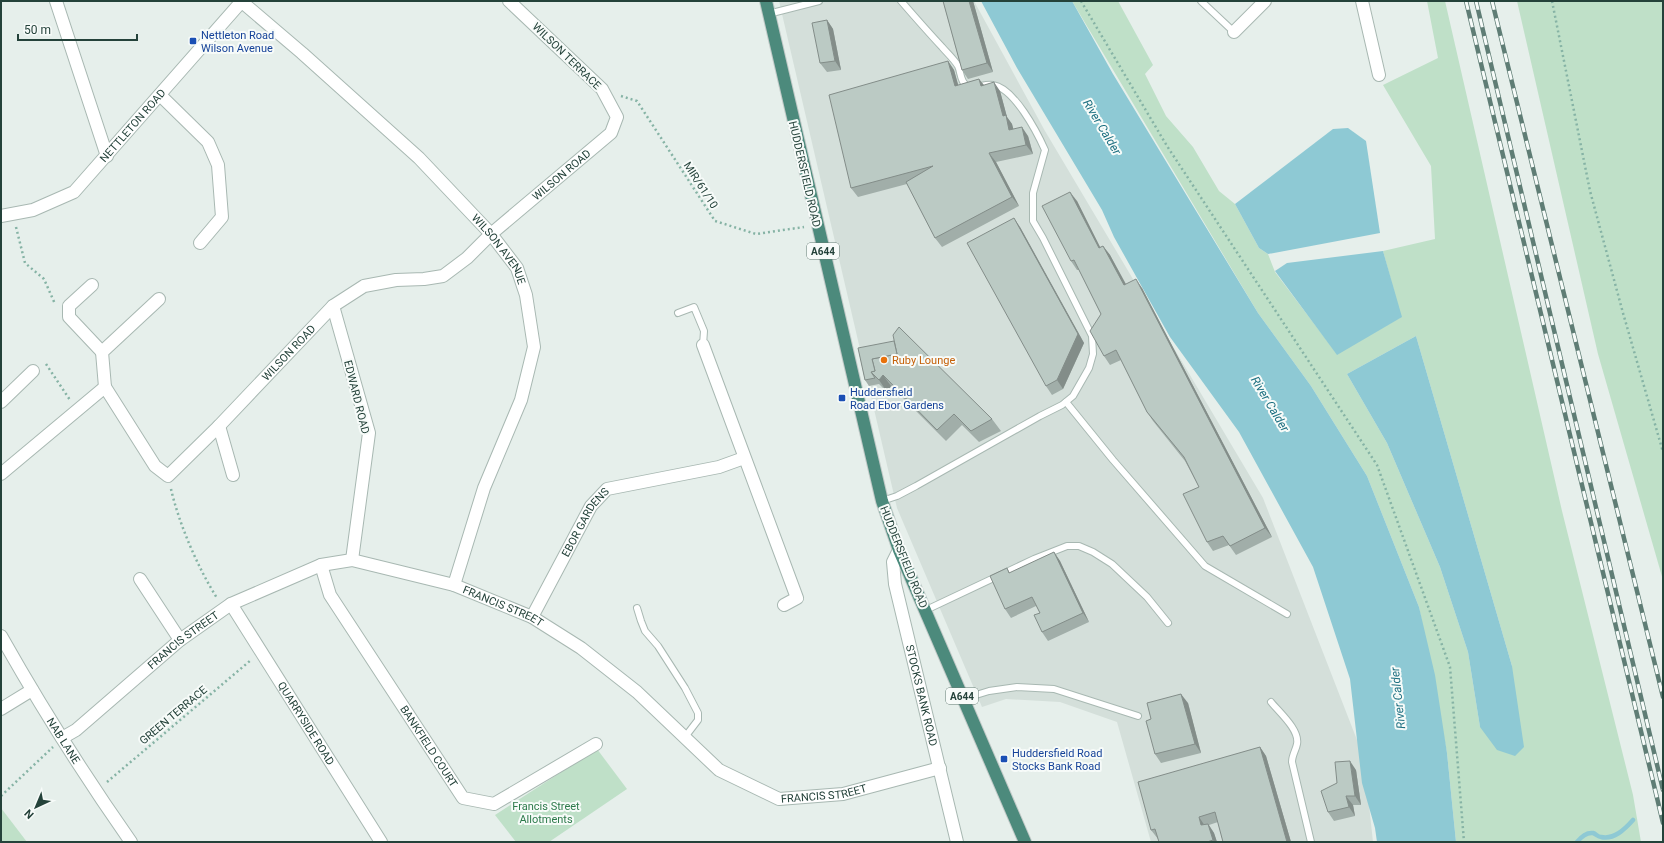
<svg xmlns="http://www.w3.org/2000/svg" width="1664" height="843" viewBox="0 0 1664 843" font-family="Roboto,sans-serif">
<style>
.built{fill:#d4dfda}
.green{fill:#bfe0c8;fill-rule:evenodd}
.water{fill:#8ec9d4}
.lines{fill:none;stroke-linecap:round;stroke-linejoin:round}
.stream{stroke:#8ec9d4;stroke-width:4.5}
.service-casing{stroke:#a8b8b2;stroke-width:8}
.minor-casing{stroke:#a8b8b2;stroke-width:14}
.tertiary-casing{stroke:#a8b8b2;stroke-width:14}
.trunk-casing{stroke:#c2cac8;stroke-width:14}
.path{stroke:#86b3a5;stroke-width:2.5;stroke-dasharray:2 3;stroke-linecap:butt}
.service{stroke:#fff;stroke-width:6}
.minor{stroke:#fff;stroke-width:12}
.tertiary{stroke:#fff;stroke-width:12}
.trunk{stroke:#4c8a7c;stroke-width:12}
.rail-casing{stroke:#5f7d75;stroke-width:4.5}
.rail{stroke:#f7fbf9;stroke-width:3;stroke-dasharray:9;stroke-linecap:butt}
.wall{fill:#a1aea9}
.shaded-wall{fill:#838d89}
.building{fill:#bbcac4;stroke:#838d89}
.transit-dot{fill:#1a4fb4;stroke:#f7fbf9;stroke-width:1.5}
.food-dot{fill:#e8710a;stroke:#f7fbf9;stroke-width:1.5}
.labels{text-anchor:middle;stroke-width:4;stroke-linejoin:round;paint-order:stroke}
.shield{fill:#f7fbf9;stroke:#637a73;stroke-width:1}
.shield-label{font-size:10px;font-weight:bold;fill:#24423a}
.transit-label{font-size:11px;fill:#164399;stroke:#f7fbf9;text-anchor:start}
.street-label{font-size:11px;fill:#24423a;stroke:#f7fbf9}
.food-label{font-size:11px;fill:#c56008;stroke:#f7fbf9;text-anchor:start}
.park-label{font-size:11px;fill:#2d7a4b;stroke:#f7fbf9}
.water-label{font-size:12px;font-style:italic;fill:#1c6f80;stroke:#f7fbf9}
</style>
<rect width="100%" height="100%" fill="#e6efeb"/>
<polygon class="built" points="779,1 974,1 1045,131 1263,498 1364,758 1373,842 1151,842 1117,722 1060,702 1006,699 982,707 897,508"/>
<g class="green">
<path d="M1072 1H1118L1153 65 1145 74 1166 116 1193 147 1219 191 1235 204 1259 248 1268 254 1275 272 1337 354 1401 317 1383 251 1435 239 1431 166 1383 85 1438 58 1427 1H1445L1562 511 1633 795 1641 842H1456L1447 753 1419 607 1367 476 1311 386 1258 313ZM1416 336 1512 666 1480 727 1468 652 1440 567 1387 443 1347 374Z"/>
<polygon points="1517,1 1663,1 1663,580 1598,354"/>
<polygon points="597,749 627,789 549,842 516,842 495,815"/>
<polygon points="1,808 27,842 1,842"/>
</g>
<g class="water">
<polygon points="981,1 1072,1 1113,74 1258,313 1311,386 1367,476 1419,607 1435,675 1447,753 1456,842 1377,842 1375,828 1362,783 1350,679 1313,567 1239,432 1170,337 1114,237 1102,210 1017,68"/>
<polygon points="1348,128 1366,141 1380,233 1268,254 1259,248 1235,204 1333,129"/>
<polygon points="1383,251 1402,317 1337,355 1275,271 1287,263"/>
<polygon points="1416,336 1512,666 1524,747 1515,756 1497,750 1480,727 1468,652 1440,567 1387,443 1347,374"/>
</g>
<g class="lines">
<path class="stream" d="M1577 842C1581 837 1586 832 1593 833 1596 834 1598 837 1601 837 1614 840 1625 829 1633 820"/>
<defs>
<g id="service">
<polyline points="1201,1 1234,32"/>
<polyline points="768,14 819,1"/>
<polyline points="678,313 694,307 704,331 703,345"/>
<polyline points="1066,402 1113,460 1205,566 1287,614"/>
<path d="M882 501 897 496 916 486 1040 416 1062 405 1073 396 1089 368 1093 354 1092 336 1043 238 1033 221V193L1045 150C1037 132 1014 88 993 85 984 83 973 91 966 85 960 81 961 72 958 66 954 59 947 53 942 47 928 32 914 16 901 1"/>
<polyline points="637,608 641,621 645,631 658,646 685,688 698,713 698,720 685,737"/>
<polyline points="926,610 1034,559 1067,546 1079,546 1093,552 1112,564 1147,597 1168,623"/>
<polyline points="963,699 989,691 1017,687 1054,689 1138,716"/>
<path d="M1271 702C1279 712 1300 730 1297 744 1296 750 1292 755 1292 762L1311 842"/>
</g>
<g id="minor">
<polyline points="56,1 107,156"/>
<polyline points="1362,1 1379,75"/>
<path id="s1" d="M242 2 302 53 419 158 491 234 517 268 526 295 534 347 521 400 484 488 454 585"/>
<polyline points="1234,32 1265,1"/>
<polyline points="160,95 208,142 218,165 222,217 200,243"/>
<path id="s2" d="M1 216 33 210 74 192 242 1"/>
<polyline points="92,285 69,306 69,317 102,352"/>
<polyline points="333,306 369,433 352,560"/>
<polyline points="703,345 797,598 784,605"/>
<polyline points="105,387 102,352 159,299"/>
<polyline points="1,402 33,371"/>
<polyline points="219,426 233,475"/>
<path id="s3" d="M1 474 105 387 155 466 168 476 219 426 333 306 364 286 396 280 424 279 443 276 467 258 491 234 611 133 617 117 602 89 509 1"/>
<path id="s4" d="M321 565 330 595 463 798 494 804 596 744"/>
<polyline points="140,579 180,640"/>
<path id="s5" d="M231 604 381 842"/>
<path id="s6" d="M532 617 591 506 607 489 719 467 744 458"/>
<path id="s7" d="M1 636C41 707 84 775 131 842"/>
<polyline points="1,709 32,690"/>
<path id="s8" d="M62 738 76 730 180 640 231 604 321 565 352 560 454 585 532 617 581 648 637 692 719 770 779 799 843 794 940 768"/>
</g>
<g id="tertiary">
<path id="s9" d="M899 550 893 562 895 584 957 842"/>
</g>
<polyline id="trunk" points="766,1 882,501 899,550 1025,842"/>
</defs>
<use href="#service" class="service-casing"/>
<use href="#minor" class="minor-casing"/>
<use href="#tertiary" class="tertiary-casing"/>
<use href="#trunk" class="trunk-casing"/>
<g class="path">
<polyline points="1081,1 1167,146 1377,465 1450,667 1464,842"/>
<polyline points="1552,1 1590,191 1623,313 1663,452"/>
<polyline points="621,96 637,101 715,221 756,234 804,227"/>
<polyline points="16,227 25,263 44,279 55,304"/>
<polyline points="46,364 70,400"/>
<path d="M171 489C179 524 198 568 217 598"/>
<polyline points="107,782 251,660"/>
<polyline points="1,796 53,747"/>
</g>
<use href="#service" class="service"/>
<use href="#minor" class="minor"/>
<use href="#tertiary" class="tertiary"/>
<use href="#trunk" class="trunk"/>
<defs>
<g id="rail">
<polyline points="1466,1 1663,823"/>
<polyline points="1476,1 1663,790"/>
<polyline points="1492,1 1663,697"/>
</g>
</defs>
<use href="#rail" class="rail-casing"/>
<use href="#rail" class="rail"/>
</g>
<g class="wall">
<polygon points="943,1 973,1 993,72 968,79 962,70"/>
<polygon points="827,20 833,29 841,70 827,72 820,63"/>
<polygon points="948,61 954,70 958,85 979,79 984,85 1000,91 1007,117 1012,124 1013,129 1028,136 1033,154 996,162 1019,206 942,247 935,238 907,184 858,197 851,188"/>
<polygon points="1077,201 1100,247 1103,246 1110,255 1126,284 1142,288 1272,537 1236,555 1229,545 1213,551 1207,542 1199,487 1185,461 1153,421 1147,412 1121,360 1110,365 1104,356 1101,314 1079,270 1077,270 1071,261"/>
<polygon points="1020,227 1084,343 1063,389 1052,395 1046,386"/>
<polygon points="858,348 992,419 1001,431 979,442 962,425 946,441 891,386 887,392 879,384 869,386 865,380"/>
<polygon points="1054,552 1060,561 1089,622 1048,641 1042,632 1040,613 1036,606 1011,618 1005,609 1007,568 1010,573"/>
<polygon points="1188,703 1201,753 1161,763 1155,754 1151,719"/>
<polygon points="1260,747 1266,756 1291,842 1223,842 1218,822 1209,825 1214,833 1217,842 1159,842 1158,839 1151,830"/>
<polygon points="1356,770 1361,805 1353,805 1355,816 1334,821 1328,812 1337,783"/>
</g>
<g class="shaded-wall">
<polygon points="969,1 973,1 993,72 987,63"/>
<polygon points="827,20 833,29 841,70 835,61"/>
<polygon points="948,61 954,70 961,95 955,86"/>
<polygon points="979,79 986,88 981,86"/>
<polygon points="994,82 1000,91 1007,117 1012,124 1016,139 1009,130 1003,116"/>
<polygon points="1022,127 1028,136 1033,154 1026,145"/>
<polygon points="989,153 996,162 1019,206 1012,197"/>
<polygon points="1070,192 1077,201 1105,257 1099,248"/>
<polygon points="1014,218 1020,227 1084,343 1063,389 1057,380"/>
<polygon points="1103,246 1110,255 1131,294 1124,285"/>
<polygon points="1136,279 1142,288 1272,537 1265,528"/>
<polygon points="883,375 891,386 887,392 879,380"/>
<polygon points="1054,552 1060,561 1089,622 1083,613"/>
<polygon points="1181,694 1188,703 1201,753 1195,744"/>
<polygon points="1260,747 1266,756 1291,842 1287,842"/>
<polygon points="1350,761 1356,770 1361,805 1355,796"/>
<polygon points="1346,796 1353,805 1355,816 1349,807"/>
<polygon points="1199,817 1205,826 1201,825"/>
<polygon points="1208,824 1214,833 1217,842 1214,842 1213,840"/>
</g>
<g class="building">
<polygon points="943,1 969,1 987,63 962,70"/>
<polygon points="827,20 835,61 820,63 812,23"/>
<polygon points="948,61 955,86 979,79 981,86 994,82 1003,116 1006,115 1009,130 1022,127 1026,145 989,153 1012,197 935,238 906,182 933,166 851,188 829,95"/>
<polygon points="1070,192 1099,248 1103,246 1124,285 1136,279 1265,528 1230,546 1223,536 1207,542 1183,494 1199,487 1184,457 1147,412 1116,350 1104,356 1090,331 1101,314 1074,260 1071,261 1042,206"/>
<polygon points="1014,218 1078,334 1057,380 1046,386 967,243"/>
<polygon points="899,327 992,419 971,431 954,414 937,430 883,375 879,380 871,372 875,371 872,359 897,354 893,335"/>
<polygon points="894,341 897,354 872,359 875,371 871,372 875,378 865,380 858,348"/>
<polygon points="1054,552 1083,613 1042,632 1034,615 1040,613 1032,597 1005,609 990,576 1007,568 1009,573"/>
<polygon points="1181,694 1195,744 1155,754 1146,721 1151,719 1147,703"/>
<polygon points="1260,747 1287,842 1223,842 1215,812 1199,817 1201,825 1208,824 1213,840 1207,842 1159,842 1155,829 1151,830 1138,782"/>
<polygon points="1350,761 1355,796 1346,796 1349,807 1328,812 1321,791 1337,783 1335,762"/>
</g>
<g class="transit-dot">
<rect x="189" y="37" width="8" height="8" rx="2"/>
<rect x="838" y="394" width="8" height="8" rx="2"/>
<rect x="1000" y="755" width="8" height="8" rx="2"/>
</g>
<circle class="food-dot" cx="884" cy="360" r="4"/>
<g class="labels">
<g class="shield">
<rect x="807" y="243" width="32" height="16" rx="3"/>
<rect x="946" y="688" width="32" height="16" rx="3"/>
</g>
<g class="shield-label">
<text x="823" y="255">A644</text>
<text x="962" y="700">A644</text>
</g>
<g class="transit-label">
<text x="201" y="39">Nettleton Road<tspan x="201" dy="13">Wilson Avenue</tspan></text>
<text x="850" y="396">Huddersfield<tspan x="850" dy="13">Road Ebor Gardens</tspan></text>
<text x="1012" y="757">Huddersfield Road<tspan x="1012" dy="13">Stocks Bank Road</tspan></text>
</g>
<g class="street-label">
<text transform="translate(567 56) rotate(44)" y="4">WILSON TERRACE</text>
<text dy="4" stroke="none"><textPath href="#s2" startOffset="166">NETTLETON ROAD</textPath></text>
<text transform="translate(805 174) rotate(77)" y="4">HUDDERSFIELD ROAD</text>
<text dy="4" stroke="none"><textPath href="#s3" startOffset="755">WILSON ROAD</textPath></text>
<text transform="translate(701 185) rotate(57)" y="4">MIR/61/10</text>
<text dy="4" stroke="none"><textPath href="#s1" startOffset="358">WILSON AVENUE</textPath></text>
<text dy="4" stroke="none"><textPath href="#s3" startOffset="418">WILSON ROAD</textPath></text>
<text transform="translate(357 397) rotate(76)" y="4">EDWARD ROAD</text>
<text dy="4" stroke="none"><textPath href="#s6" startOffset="109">EBOR GARDENS</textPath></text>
<text transform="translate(904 557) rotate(68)" y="4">HUDDERSFIELD ROAD</text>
<text dy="4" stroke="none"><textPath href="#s8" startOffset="504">FRANCIS STREET</textPath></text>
<text dy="4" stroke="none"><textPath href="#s8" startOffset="156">FRANCIS STREET</textPath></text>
<text dy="4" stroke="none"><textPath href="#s9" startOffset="150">STOCKS BANK ROAD</textPath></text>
<text transform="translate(173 715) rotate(-40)" y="4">GREEN TERRACE</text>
<text dy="4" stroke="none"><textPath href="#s5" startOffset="141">QUARRYSIDE ROAD</textPath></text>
<text dy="4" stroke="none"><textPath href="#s7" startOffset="122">NAB LANE</textPath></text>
<text dy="4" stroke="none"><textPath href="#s4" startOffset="212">BANKFIELD COURT</textPath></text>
<text dy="4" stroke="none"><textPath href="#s8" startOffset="889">FRANCIS STREET</textPath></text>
</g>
<g class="food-label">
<text x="892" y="364">Ruby Lounge</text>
</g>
<g class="park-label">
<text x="546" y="810">Francis Street<tspan x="546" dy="13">Allotments</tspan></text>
</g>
<g class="water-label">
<text transform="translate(1102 127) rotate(59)" y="4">River Calder</text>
<text transform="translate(1270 404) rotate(59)" y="4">River Calder</text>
<text transform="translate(1398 698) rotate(-96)" y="4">River Calder</text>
</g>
</g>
<rect width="1664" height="843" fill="none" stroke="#24423a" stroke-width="4"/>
<g transform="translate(36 807) rotate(224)" stroke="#f7fbf9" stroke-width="3" paint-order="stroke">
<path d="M0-3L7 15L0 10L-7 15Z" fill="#24423a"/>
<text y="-6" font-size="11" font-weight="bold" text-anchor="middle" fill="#24423a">N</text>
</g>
<path d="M18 34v6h119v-6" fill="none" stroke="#24423a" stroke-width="2"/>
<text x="24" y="34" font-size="12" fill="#24423a" stroke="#f7fbf9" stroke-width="3" paint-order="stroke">50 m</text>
</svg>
